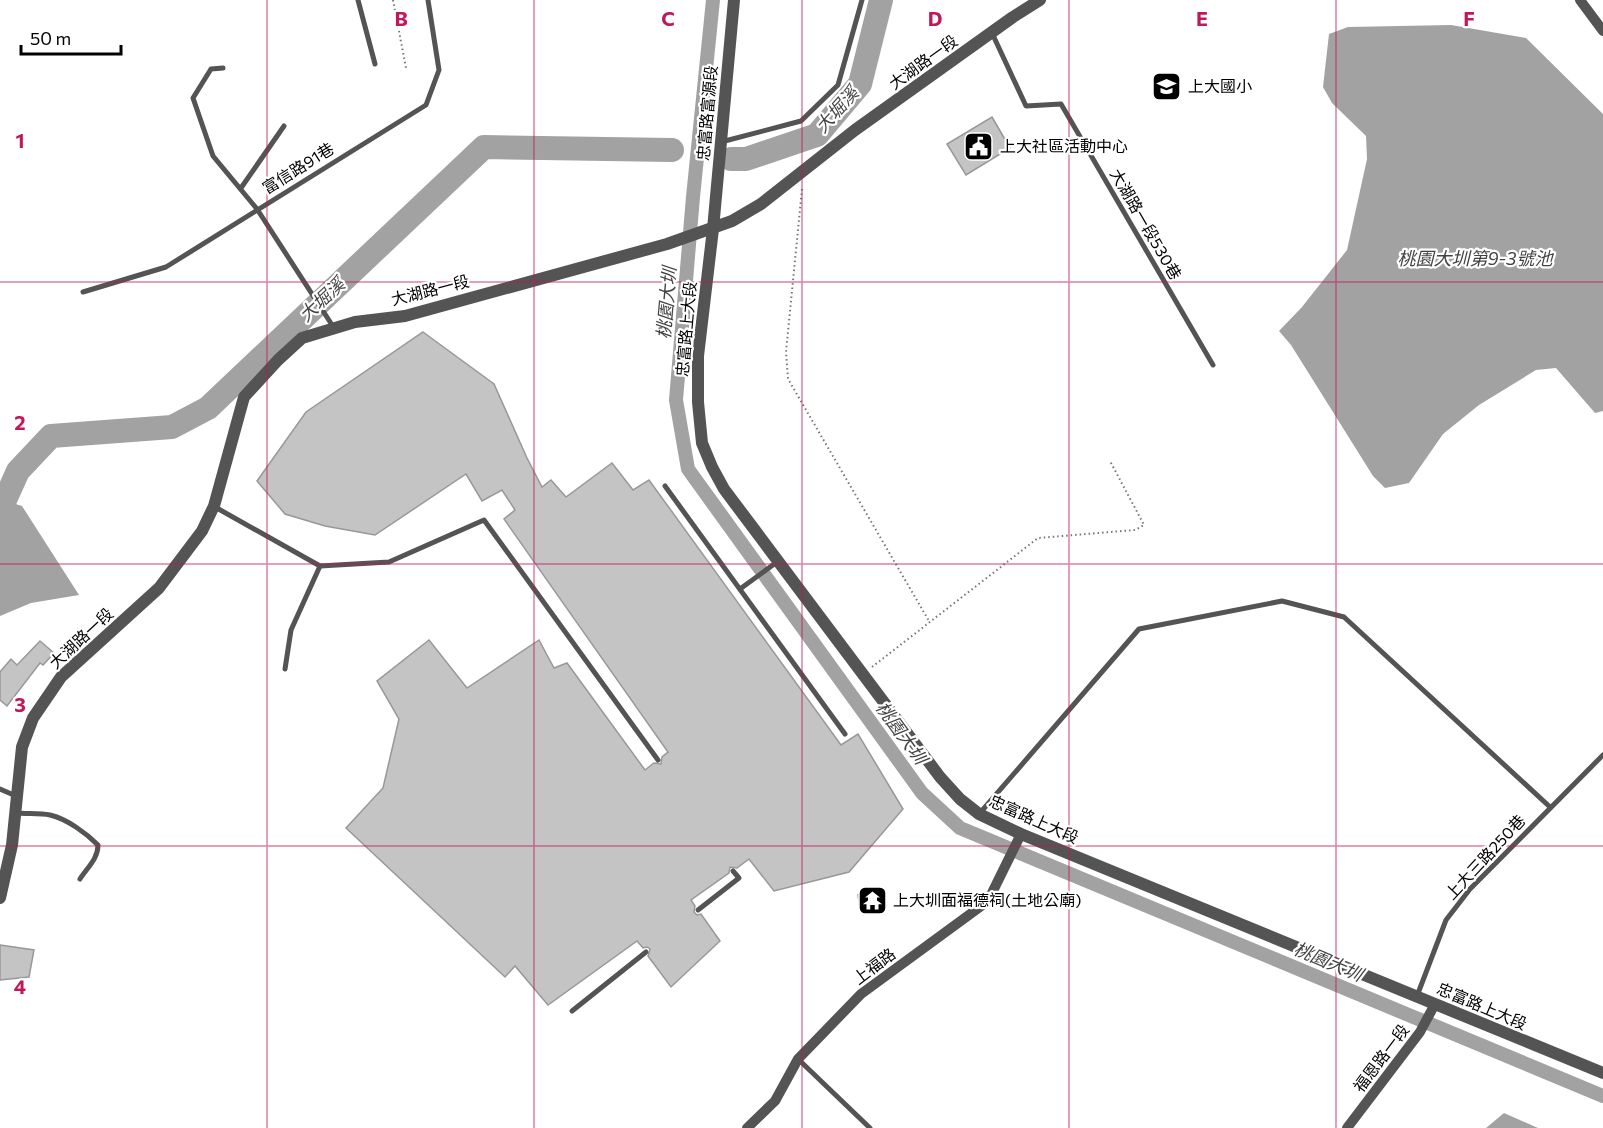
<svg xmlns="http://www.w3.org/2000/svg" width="1603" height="1128" viewBox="0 0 1603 1128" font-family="Commissioner,'Noto Sans TC',sans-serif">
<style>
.water{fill:#a2a2a2}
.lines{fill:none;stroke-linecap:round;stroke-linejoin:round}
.canal{stroke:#a2a2a2;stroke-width:14}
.river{stroke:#a2a2a2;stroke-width:24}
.building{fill:#c4c4c4;stroke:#989898;stroke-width:1.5}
.path{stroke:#767676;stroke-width:2;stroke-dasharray:1.5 3;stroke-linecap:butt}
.service{stroke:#545454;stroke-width:5}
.minor{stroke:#545454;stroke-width:10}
.tertiary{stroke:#545454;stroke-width:12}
.grid{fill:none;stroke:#c2185b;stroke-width:1.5;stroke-opacity:0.55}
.labels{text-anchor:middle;stroke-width:4.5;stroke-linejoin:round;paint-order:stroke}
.street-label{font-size:16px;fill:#000;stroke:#fff}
.poi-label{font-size:16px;fill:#000;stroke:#fff;text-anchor:start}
.water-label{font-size:18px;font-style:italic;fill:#434343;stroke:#fff}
.grid-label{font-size:20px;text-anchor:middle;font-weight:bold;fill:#c2185b;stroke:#fff;stroke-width:4.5;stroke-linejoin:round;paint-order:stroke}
</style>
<rect width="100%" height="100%" fill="#fff"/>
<g class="water">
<polygon points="1451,25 1526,38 1603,114 1603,411 1595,413 1556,368 1536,370 1479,405 1443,434 1409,483 1385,488 1373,476 1291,345 1279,331 1302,307 1347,250 1367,159 1366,136 1332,103 1323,87 1329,34 1348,27"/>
<polygon points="0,499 22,506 79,595 31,603 0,616"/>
<polygon points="1504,1113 1538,1128 1486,1128"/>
</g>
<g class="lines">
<polyline class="canal" points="713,0 693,197 676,400 688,469 922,793 960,828 1603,1096"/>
<g class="river">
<polyline points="731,159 746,159 817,135 860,84 881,0"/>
<polyline points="0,511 18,471 51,436 172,427 208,408 484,147 672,150"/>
</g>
</g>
<g class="building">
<polygon points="992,117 1010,148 966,175 947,144"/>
<polygon points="423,332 494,384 527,458 542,487 551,480 566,497 612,463 633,490 649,480 841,745 858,734 903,809 849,872 774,891 749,859 737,868 730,867 729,873 691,900 695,906 694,912 697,915 701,914 720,941 671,987 648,956 650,949 647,947 643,948 637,941 548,1005 515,966 505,977 346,828 383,788 399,719 377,681 429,640 467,688 539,640 554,668 567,663 645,770 654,763 661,764 662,757 668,752 504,519 515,510 502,490 482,501 466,474 375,535 325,526 285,514 257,481 306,412"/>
<polygon points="40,641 54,653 43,665 40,663 7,706 0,700 0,672 11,659 17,665"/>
<polygon points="884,892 886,906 860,908 858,895"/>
<polygon points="0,945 34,950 29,977 0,980"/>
</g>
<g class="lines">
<g class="path">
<polyline points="393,0 406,68"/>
<polyline points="802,189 786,352 788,379 929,621"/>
<polyline points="872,667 1038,538 1135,530 1144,525 1110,461"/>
</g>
<g class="service">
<polyline points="358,0 375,64"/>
<polyline points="992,33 1026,106 1061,104 1213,365"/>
<polyline points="223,68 211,69 193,98 213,156 257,209 334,328"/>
<polyline points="721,142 801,121 838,85 862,0"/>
<polyline points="241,188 284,126"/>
<polyline points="83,292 166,267 426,105 439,70 428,0"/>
<polyline points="665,486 845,734"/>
<polyline points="215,507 320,566 291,630 285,669"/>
<polyline points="320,566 389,562 484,520 658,760"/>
<polyline points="740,589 777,562"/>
<polyline points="0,789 16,796"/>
<path d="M17 813C27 814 40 813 50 815 67 819 86 833 98 845 98 859 87 868 80 879"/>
<polyline points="980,813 1139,629 1282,601 1344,617 1550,807"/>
<polyline points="698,910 739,878 733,871"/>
<polyline points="1417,996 1446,920 1470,889 1603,755"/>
<polyline points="572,1011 646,952"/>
<polyline points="798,1059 870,1128"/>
</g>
<g class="minor">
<polyline points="1580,0 1603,31"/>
<polyline points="747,1128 775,1101 798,1059 861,994 988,901 1021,834"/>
<polyline points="1347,1128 1420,1032 1435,1004"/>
</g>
<g class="tertiary">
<polyline points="734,0 713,229 698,356 698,402 702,443 712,467 724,489 940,777 960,799 979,814 1021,834 1603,1073"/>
<polyline points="0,898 12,845 22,747 33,718 61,677 159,588 202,531 214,506 244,397 278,360 302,338 355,322 405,316 667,244 732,221 761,204 855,130 1013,17 1040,0"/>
</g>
</g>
<path class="grid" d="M267 0V1128M534 0V1128M802 0V1128M1069 0V1128M1336 0V1128M0 282H1603M0 564H1603M0 846H1603"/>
<defs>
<symbol id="school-square" viewBox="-11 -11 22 22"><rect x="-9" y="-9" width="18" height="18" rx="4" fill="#000" stroke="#fff"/><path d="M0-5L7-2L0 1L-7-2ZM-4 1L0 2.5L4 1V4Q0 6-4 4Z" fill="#fff"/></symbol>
<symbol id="civic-square" viewBox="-11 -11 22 22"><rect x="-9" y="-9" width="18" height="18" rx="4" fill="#000" stroke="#fff"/><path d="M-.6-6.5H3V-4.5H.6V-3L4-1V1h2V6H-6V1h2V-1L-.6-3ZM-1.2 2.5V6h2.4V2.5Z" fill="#fff"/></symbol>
<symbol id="temple-square" viewBox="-11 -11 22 22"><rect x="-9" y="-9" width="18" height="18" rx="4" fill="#000" stroke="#fff"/><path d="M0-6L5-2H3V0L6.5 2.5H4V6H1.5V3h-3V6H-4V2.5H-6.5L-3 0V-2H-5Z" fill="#fff"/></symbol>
</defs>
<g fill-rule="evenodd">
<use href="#school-square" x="1150" y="70" width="33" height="33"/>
<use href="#civic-square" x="962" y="130" width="33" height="33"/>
<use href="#temple-square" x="856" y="884" width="33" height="33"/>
</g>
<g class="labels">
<g class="street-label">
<text transform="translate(923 62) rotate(-36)" y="6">大湖路一段</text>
<text transform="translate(707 113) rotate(-85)" y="6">忠富路富源段</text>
<text transform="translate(298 168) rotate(-32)" y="6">富信路91巷</text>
<text transform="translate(1146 224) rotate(60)" y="6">大湖路一段530巷</text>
<text transform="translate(430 290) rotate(-14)" y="6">大湖路一段</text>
<text transform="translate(686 329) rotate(-85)" y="6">忠富路上大段</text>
<text transform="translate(81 638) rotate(-43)" y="6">大湖路一段</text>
<text transform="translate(1034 819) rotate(24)" y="6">忠富路上大段</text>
<text transform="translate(1485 857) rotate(-47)" y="6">上大三路250巷</text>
<text transform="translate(874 966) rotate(-37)" y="6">上福路</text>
<text transform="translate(1482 1006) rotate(23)" y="6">忠富路上大段</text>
<text transform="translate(1381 1058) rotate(-53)" y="6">福恩路一段</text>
</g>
<g class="poi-label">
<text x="1188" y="92">上大國小</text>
<text x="1000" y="152">上大社區活動中心</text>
<text x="893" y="906">上大圳面福德祠(土地公廟)</text>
</g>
<g class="water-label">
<text transform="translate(837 110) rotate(-48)" y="6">大堀溪</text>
<text x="1475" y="265">桃園大圳第9-3號池</text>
<text transform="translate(322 300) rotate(-43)" y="6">大堀溪</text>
<text transform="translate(667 303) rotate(-85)" y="6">桃園大圳</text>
<text transform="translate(901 733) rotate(54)" y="6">桃園大圳</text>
<text transform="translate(1328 962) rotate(23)" y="6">桃園大圳</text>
</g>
</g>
<g class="grid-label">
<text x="401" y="26">B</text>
<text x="668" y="26">C</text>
<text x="935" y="26">D</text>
<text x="1202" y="26">E</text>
<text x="1469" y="26">F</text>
<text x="20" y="148">1</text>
<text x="20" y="430">2</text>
<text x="20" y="712">3</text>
<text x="20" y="994">4</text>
</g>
<path d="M21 45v9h100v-9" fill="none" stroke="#000000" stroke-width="3"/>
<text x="30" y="45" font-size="18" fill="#000000" stroke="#ffffff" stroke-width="4.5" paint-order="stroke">50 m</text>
</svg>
